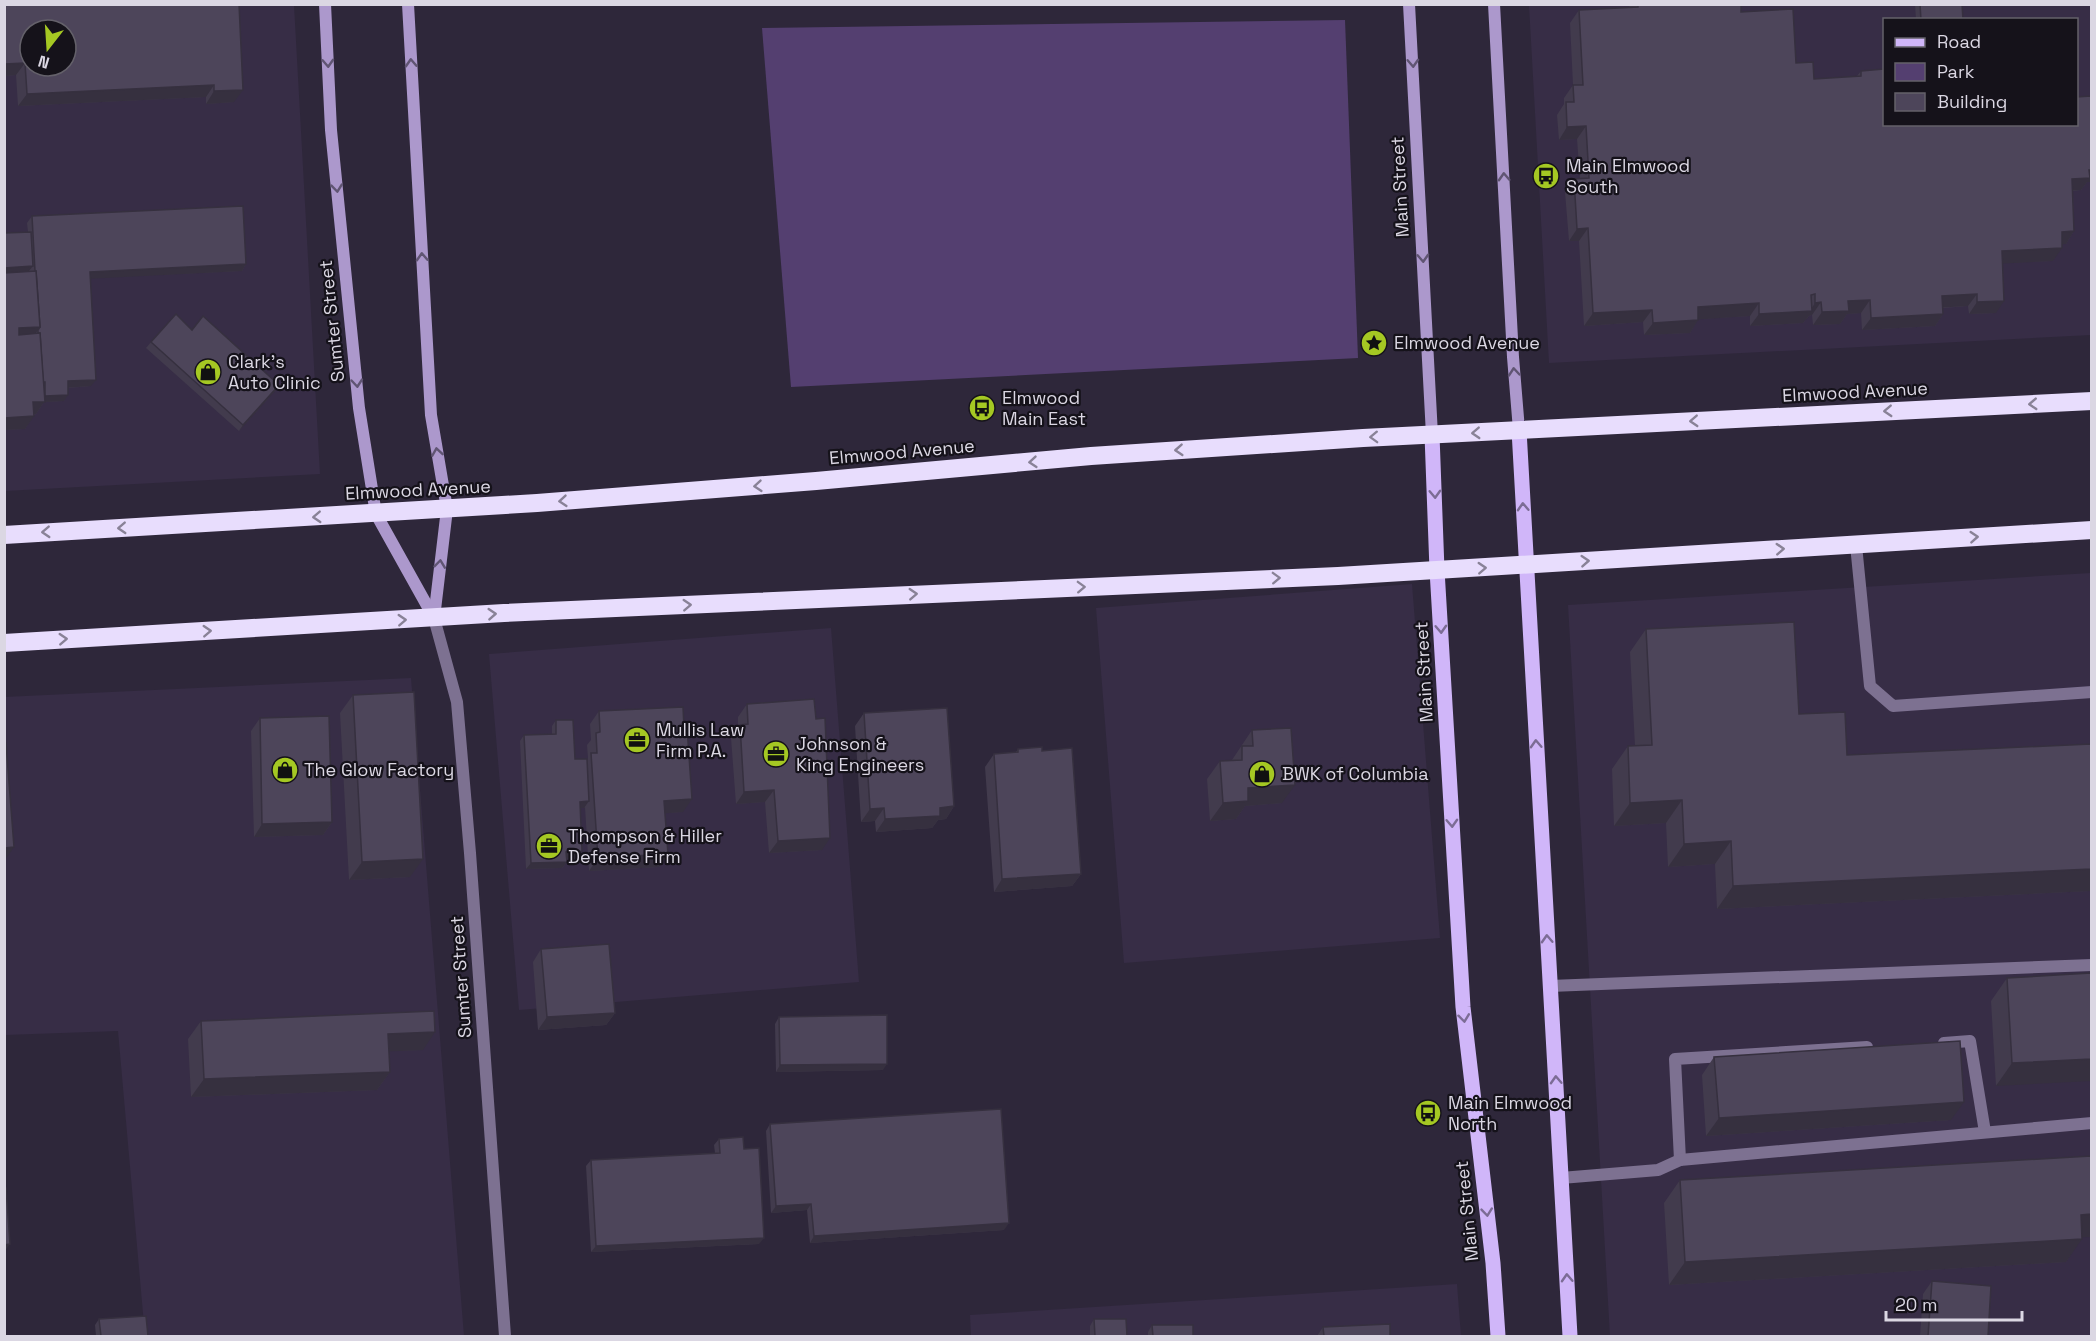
<svg xmlns="http://www.w3.org/2000/svg" width="2096" height="1341" viewBox="0 0 2096 1341" font-family="'Space Grotesk',sans-serif">
<style>
.built{fill:#372d46;fill-rule:evenodd}
.green{fill:#543f70}
.lines{fill:none;stroke-linecap:round;stroke-linejoin:round}
.lane{stroke:#7d7191;stroke-width:12}
.street{stroke:#7d7191;stroke-width:12}
.secondary{stroke:#ac98cc;stroke-width:12}
.primary{stroke:#d0b6f9;stroke-width:15}
.highway{stroke:#e8ddfd;stroke-width:18}
.wall{fill:#423b4d}
.shaded-wall{fill:#36303f}
.building{fill:#4d455a;stroke:#36303f;stroke-width:1.5;fill-rule:evenodd}
.oneway{stroke:#605573}
.oneway2{stroke:#898297}
.oneway3{stroke:#7c6c95}
.labels{text-anchor:middle;stroke-width:4.5;stroke-linejoin:round;paint-order:stroke}
.poi-label{font-size:18px;fill:#dbd7e3;stroke:#15121a;text-anchor:start}
.street-label{font-size:18px;fill:#dbd7e3;stroke:#15121a}
</style>
<rect width="100%" height="100%" fill="#2e273a"/>
<g class="built">
<path d="M5 5H294L320 474 5 491ZM30 30H66V66H30Z"/>
<path d="M1529 5H2091V335L1549 363ZM1884 20H2076V124H1884Z"/>
<polygon points="2091,573 2091,1336 1610,1336 1568,605"/>
<polygon points="1412,584 1440,938 1124,963 1096,608"/>
<polygon points="831,628 859,982 519,1010 489,654"/>
<polygon points="411,678 464,1336 145,1336 118,1031 5,1035 4,697"/>
<polygon points="1457,1284 1461,1336 971,1336 970,1315"/>
</g>
<polygon class="green" points="1345,20 1358,358 791,387 762,28"/>
<g class="lines">
<g class="lane">
<polyline points="1856,545 1870,686 1893,706 2092,692"/>
<polyline points="1550,986 2092,965"/>
<polyline points="1944,1043 1970,1041 1985,1132"/>
<polyline points="1680,1160 1675,1059 1867,1047"/>
<polyline points="1561,1178 1658,1170 1680,1160 2092,1123"/>
</g>
<polyline class="street" points="434,618 457,702 470,853 505,1336"/>
<g class="secondary">
<polyline points="325,4 331,130 359,408 376,514 434,618"/>
<polyline points="408,4 431,415 447,509 434,618"/>
<polyline points="1409,4 1432,435"/>
<polyline points="1494,4 1513,357 1519,430"/>
</g>
<g class="primary">
<polyline points="1519,430 1570,1336"/>
<polyline points="1432,435 1437,570 1463,1007 1493,1263 1498,1336"/>
</g>
<g class="highway">
<polyline points="4,535 537,503 816,481 1091,456 1363,438 2092,401"/>
<polyline points="4,643 504,613 1338,576 2092,530"/>
</g>
</g>
<g class="wall">
<polygon points="4,4 239,4 234,102 206,104 206,97 18,106 16,75 4,76"/>
<polygon points="1630,4 1741,4 1741,12 1814,79 1857,76 1861,71 2087,182 2081,190 2073,191 2074,231 2066,244 2062,244 2053,261 2002,263 1996,313 1969,314 1968,306 1943,308 1943,314 1935,326 1862,330 1861,313 1847,314 1840,324 1813,325 1812,315 1809,316 1803,323 1750,326 1750,316 1698,319 1690,333 1644,335 1643,322 1584,326 1579,241 1569,241 1565,192 1574,179 1580,179 1577,139 1559,140 1557,115 1564,104 1564,98 1573,85 1570,23 1579,10 1629,8"/>
<polygon points="1915,4 1962,4 1963,20 1916,20"/>
<polygon points="32,216 246,264 242,271 90,278 91,386 68,388 64,401 44,402 36,414 34,415 25,429 4,430 4,233 28,232 27,223"/>
<polygon points="192,330 275,391 239,431 146,348 151,342"/>
<polygon points="1646,629 1799,714 1847,755 2091,744 2091,891 1717,909 1715,864 1668,867 1666,823 1614,826 1612,769 1628,746 1635,746 1630,652"/>
<polygon points="353,695 410,877 349,880 340,713"/>
<polygon points="747,704 822,850 769,853 765,802 736,804 731,738 738,727 738,717"/>
<polygon points="599,711 683,812 665,813 668,854 659,867 589,871 585,807 584,808 580,808 582,851 578,858 567,858 567,862 562,868 526,869 520,741 524,735 552,734 552,726 556,720 575,759 587,760 588,758 587,745 591,740 590,724"/>
<polygon points="864,713 954,806 946,819 938,820 932,828 876,832 875,821 861,822 855,726"/>
<polygon points="260,718 332,822 323,835 254,837 251,731"/>
<polygon points="1252,730 1282,803 1245,806 1236,819 1210,821 1207,779 1220,761 1232,760"/>
<polygon points="1018,749 1042,751 1081,874 1072,886 994,892 985,767 994,754 1016,752"/>
<polygon points="541,949 615,1013 606,1025 538,1030 533,962"/>
<polygon points="2091,973 1996,1086 1991,1001 2007,978"/>
<polygon points="779,1017 883,1070 776,1072 775,1024"/>
<polygon points="201,1021 423,1050 389,1051 390,1072 377,1090 191,1097 188,1039"/>
<polygon points="1714,1057 1951,1120 1706,1136 1702,1075"/>
<polygon points="770,1124 1004,1230 810,1243 807,1210 771,1213 766,1131"/>
<polygon points="719,1139 744,1149 759,1244 591,1252 586,1166 591,1160 715,1153 714,1145"/>
<polygon points="1680,1180 2090,1237 2082,1237 2066,1262 1669,1285 1664,1203"/>
<polygon points="1932,1281 1988,1336 1920,1336 1923,1294"/>
<polygon points="99,1319 148,1336 96,1336 95,1325"/>
<polygon points="1094,1319 1127,1336 1090,1336 1090,1326"/>
<polygon points="1152,1325 1193,1336 1148,1336 1148,1332"/>
<polygon points="1323,1327 1390,1336 1317,1336"/>
</g>
<g class="shaded-wall">
<polygon points="25,63 16,75 4,76 4,64"/>
<polygon points="214,85 206,97 18,106 27,94"/>
<polygon points="243,90 234,102 206,104 214,91"/>
<polygon points="1586,126 1577,139 1559,140 1567,127"/>
<polygon points="2089,170 2091,170 2091,182 2087,182 2081,190 2063,191 2072,179"/>
<polygon points="1588,228 1579,241 1569,241 1577,229"/>
<polygon points="2074,231 2066,244 2053,245 2062,232"/>
<polygon points="2062,248 2053,261 1993,264 2002,251"/>
<polygon points="246,264 242,271 85,279 90,272"/>
<polygon points="33,266 28,272 4,274 4,268"/>
<polygon points="1977,294 1968,306 1933,308 1942,296"/>
<polygon points="1870,300 1861,313 1847,314 1840,324 1813,325 1822,312 1848,301"/>
<polygon points="2004,301 1996,313 1969,314 1977,302"/>
<polygon points="1821,302 1812,315 1809,316 1803,323 1750,326 1759,314 1810,311 1815,303"/>
<polygon points="1759,303 1750,316 1689,320 1698,307"/>
<polygon points="1652,310 1643,322 1584,326 1593,313"/>
<polygon points="1943,314 1935,326 1862,330 1871,318"/>
<polygon points="1698,320 1690,333 1644,335 1653,323"/>
<polygon points="40,327 31,340 11,341 19,328"/>
<polygon points="96,380 91,386 63,388 68,381"/>
<polygon points="279,385 275,391 239,431 243,425"/>
<polygon points="68,395 64,401 44,402 36,414 24,415 33,402 41,402 45,396"/>
<polygon points="34,416 25,429 4,430 4,418"/>
<polygon points="1295,785 1282,803 1245,806 1236,819 1210,821 1223,803 1248,788"/>
<polygon points="774,790 765,802 736,804 744,792"/>
<polygon points="692,799 683,812 655,814 664,801"/>
<polygon points="1682,800 1666,823 1614,826 1630,803"/>
<polygon points="589,801 584,808 575,808 580,802"/>
<polygon points="954,806 946,819 938,820 932,828 876,832 885,819 940,808"/>
<polygon points="884,808 875,821 861,822 870,809"/>
<polygon points="332,822 323,835 254,837 262,824"/>
<polygon points="830,838 822,850 769,853 778,841"/>
<polygon points="1731,841 1715,864 1668,867 1684,844"/>
<polygon points="14,847 5,860 4,860 4,848"/>
<polygon points="582,851 578,858 562,858 566,852"/>
<polygon points="668,854 659,867 589,871 598,858"/>
<polygon points="423,859 410,877 349,880 362,862"/>
<polygon points="567,862 562,868 526,869 531,863"/>
<polygon points="2091,869 2091,891 1717,909 1733,886"/>
<polygon points="1081,874 1072,886 994,892 1002,879"/>
<polygon points="615,1013 606,1025 538,1030 547,1017"/>
<polygon points="435,1032 423,1050 375,1052 388,1034"/>
<polygon points="2091,1059 2091,1081 1996,1086 2012,1063"/>
<polygon points="887,1064 883,1070 776,1072 780,1065"/>
<polygon points="390,1072 377,1090 191,1097 204,1079"/>
<polygon points="1964,1102 1951,1120 1706,1136 1719,1118"/>
<polygon points="811,1204 807,1210 771,1213 776,1206"/>
<polygon points="2091,1214 2091,1234 2090,1237 2065,1238 2081,1215"/>
<polygon points="1009,1223 1004,1230 810,1243 814,1236"/>
<polygon points="764,1238 759,1244 591,1252 596,1246"/>
<polygon points="2082,1239 2066,1262 1669,1285 1685,1262"/>
<polygon points="10,1244 4,1252 4,1245"/>
</g>
<g class="building">
<path d="M4 4H239L243 90 214 91V85L27 94 25 63 4 64ZM30 30H66V66H30Z"/>
<polygon points="1638,4 1741,4 1741,12 1793,9 1796,63 1813,62 1814,79 1861,76 1861,71 1884,69 1884,124 2076,124 2076,97 2091,96 2091,170 2089,170 2090,178 2072,179 2074,231 2062,232 2062,248 2002,251 2004,301 1977,302 1977,294 1942,296 1943,314 1871,318 1870,300 1848,301 1849,311 1822,312 1821,302 1815,303 1815,294 1811,295 1812,311 1759,314 1759,303 1698,307 1698,320 1653,323 1652,310 1593,313 1588,228 1577,229 1574,179 1589,178 1586,126 1567,127 1566,102 1574,102 1573,85 1583,85 1579,10 1638,7"/>
<polygon points="1920,4 1962,4 1963,20 1921,20"/>
<polygon points="243,206 246,264 90,272 96,380 68,381 68,395 45,396 45,382 43,382 40,333 38,333 38,330 40,327 36,271 35,271 32,216"/>
<polygon points="31,232 33,266 4,268 4,233"/>
<polygon points="36,271 40,327 19,328 19,335 40,333 45,402 33,402 34,416 4,418 4,273"/>
<polygon points="176,314 192,330 203,316 279,385 243,425 151,342"/>
<polygon points="1794,622 1799,714 1845,712 1847,755 2091,744 2091,869 1733,886 1731,841 1684,844 1682,800 1630,803 1628,746 1652,745 1646,629"/>
<polygon points="414,692 423,859 362,862 353,695"/>
<polygon points="814,699 816,719 825,718 830,838 778,841 774,790 744,792 740,725 748,724 747,704"/>
<polygon points="683,707 684,728 687,727 692,799 664,801 668,854 598,858 591,753 597,753 596,733 600,732 599,711"/>
<polygon points="947,708 954,806 940,808 940,816 885,819 884,808 870,809 864,713"/>
<polygon points="329,716 332,822 262,824 260,718"/>
<polygon points="556,720 573,720 575,759 587,759 589,801 580,802 582,851 566,852 567,862 531,863 524,735 556,734"/>
<polygon points="1291,728 1295,785 1248,788 1248,801 1223,803 1220,761 1242,760 1242,746 1253,746 1252,730"/>
<polygon points="4,743 6,743 14,847 4,848"/>
<polygon points="1042,747 1042,751 1072,748 1081,874 1002,879 994,754 1018,752 1018,749"/>
<polygon points="609,944 615,1013 547,1017 541,949"/>
<polygon points="2091,973 2091,1059 2012,1063 2007,978"/>
<polygon points="434,1011 435,1032 388,1034 390,1072 204,1079 201,1021"/>
<polygon points="887,1015 887,1064 780,1065 779,1017"/>
<polygon points="1960,1041 1964,1102 1719,1118 1714,1057"/>
<polygon points="1001,1109 1009,1223 814,1236 811,1204 776,1206 770,1124"/>
<polygon points="743,1137 744,1149 759,1148 764,1238 596,1246 591,1160 720,1153 719,1139"/>
<polygon points="2091,1156 2091,1214 2081,1215 2082,1239 1685,1262 1680,1180"/>
<polygon points="4,1188 6,1188 10,1244 4,1245"/>
<polygon points="1932,1281 1991,1286 1988,1336 1928,1336"/>
<polygon points="146,1316 148,1336 101,1336 99,1319"/>
<polygon points="1094,1319 1126,1319 1127,1336 1095,1336"/>
<polygon points="1390,1324 1390,1336 1324,1336 1323,1327"/>
<polygon points="1152,1325 1193,1325 1193,1336 1153,1336"/>
</g>
<defs><path id="oneway-chevron" d="M-2-3.5L2.5 0L-2 3.5" fill="none" stroke-width="1.6" stroke-linecap="round" stroke-linejoin="round" transform="scale(1.5)"/></defs>
<g class="oneway">
<use href="#oneway-chevron" transform="translate(328 63) rotate(87)"/>
<use href="#oneway-chevron" transform="translate(411 63) rotate(-93)"/>
<use href="#oneway-chevron" transform="translate(1413 63) rotate(87)"/>
<use href="#oneway-chevron" transform="translate(1504 177) rotate(-93)"/>
<use href="#oneway-chevron" transform="translate(337 188) rotate(84)"/>
<use href="#oneway-chevron" transform="translate(422 257) rotate(-93)"/>
<use href="#oneway-chevron" transform="translate(1423 258) rotate(87)"/>
<use href="#oneway-chevron" transform="translate(1514 372) rotate(-95)"/>
<use href="#oneway-chevron" transform="translate(357 383) rotate(85)"/>
<use href="#oneway-chevron" transform="translate(437 452) rotate(-99)"/>
<use href="#oneway-chevron" transform="translate(440 564) rotate(-83)"/>
</g>
<g class="oneway2">
<use href="#oneway-chevron" transform="translate(2033 404) rotate(177)"/>
<use href="#oneway-chevron" transform="translate(1888 411) rotate(177)"/>
<use href="#oneway-chevron" transform="translate(1694 421) rotate(177)"/>
<use href="#oneway-chevron" transform="translate(1476 433) rotate(177)"/>
<use href="#oneway-chevron" transform="translate(1374 437) rotate(178)"/>
<use href="#oneway-chevron" transform="translate(1179 450) rotate(176)"/>
<use href="#oneway-chevron" transform="translate(1033 462) rotate(175)"/>
<use href="#oneway-chevron" transform="translate(758 486) rotate(175)"/>
<use href="#oneway-chevron" transform="translate(563 501) rotate(175)"/>
<use href="#oneway-chevron" transform="translate(317 517) rotate(177)"/>
<use href="#oneway-chevron" transform="translate(122 528) rotate(177)"/>
<use href="#oneway-chevron" transform="translate(46 532) rotate(177)"/>
<use href="#oneway-chevron" transform="translate(1974 537) rotate(-4)"/>
<use href="#oneway-chevron" transform="translate(1780 549) rotate(-3)"/>
<use href="#oneway-chevron" transform="translate(1585 561) rotate(-4)"/>
<use href="#oneway-chevron" transform="translate(1482 568) rotate(-3)"/>
<use href="#oneway-chevron" transform="translate(1276 578) rotate(-2)"/>
<use href="#oneway-chevron" transform="translate(1081 587) rotate(-2)"/>
<use href="#oneway-chevron" transform="translate(913 594) rotate(-3)"/>
<use href="#oneway-chevron" transform="translate(687 605) rotate(-3)"/>
<use href="#oneway-chevron" transform="translate(492 614) rotate(-4)"/>
<use href="#oneway-chevron" transform="translate(402 620) rotate(-3)"/>
<use href="#oneway-chevron" transform="translate(207 631) rotate(-3)"/>
<use href="#oneway-chevron" transform="translate(63 639) rotate(-3)"/>
</g>
<g class="oneway3">
<use href="#oneway-chevron" transform="translate(1435 494) rotate(88)"/>
<use href="#oneway-chevron" transform="translate(1523 507) rotate(-93)"/>
<use href="#oneway-chevron" transform="translate(1441 629) rotate(87)"/>
<use href="#oneway-chevron" transform="translate(1536 744) rotate(-93)"/>
<use href="#oneway-chevron" transform="translate(1452 823) rotate(87)"/>
<use href="#oneway-chevron" transform="translate(1547 939) rotate(-93)"/>
<use href="#oneway-chevron" transform="translate(1464 1018) rotate(83)"/>
<use href="#oneway-chevron" transform="translate(1556 1080) rotate(-93)"/>
<use href="#oneway-chevron" transform="translate(1487 1212) rotate(84)"/>
<use href="#oneway-chevron" transform="translate(1567 1278) rotate(-93)"/>
</g>
<defs>
<symbol id="bus-disc" viewBox="-11 -11 22 22"><circle r="9.5" fill="#a5c823" stroke="#15121a"/><path d="M-5-6H5V4H4V6H2V4H-2V6H-4V4H-5ZM-3.5-4V0h7V-4ZM-3.5 1.2v1.5H-2V1.2ZM2 1.2v1.5H3.5V1.2Z" fill="#111"/></symbol>
<symbol id="sight-disc" viewBox="-11 -11 22 22"><circle r="9.5" fill="#a5c823" stroke="#15121a"/><path d="M0-6L1.8-2.2L6-1.7L2.9 1.2L3.7 5.4L0 3.3L-3.7 5.4L-2.9 1.2L-6-1.7L-1.8-2.2Z" fill="#111"/></symbol>
<symbol id="shop-disc" viewBox="-11 -11 22 22"><circle r="9.5" fill="#a5c823" stroke="#15121a"/><path d="M-5-2.5h2.3a2.7 3.5 0 0 1 5.4 0H5L5.5 6h-11ZM-1.5-2.5h3a1.5 2.3 0 0 0-3 0Z" fill="#111"/></symbol>
<symbol id="office-disc" viewBox="-11 -11 22 22"><circle r="9.5" fill="#a5c823" stroke="#15121a"/><path d="M-6-3h4V-5.5h4V-3h4V5H-6ZM-1-4.5V-3h2v-1.5ZM-6 0V1H6V0Z" fill="#111"/></symbol>
</defs>
<g fill-rule="evenodd">
<use href="#bus-disc" x="1531" y="161" width="30" height="30"/>
<use href="#sight-disc" x="1359" y="328" width="30" height="30"/>
<use href="#shop-disc" x="193" y="357" width="30" height="30"/>
<use href="#bus-disc" x="967" y="393" width="30" height="30"/>
<use href="#office-disc" x="622" y="725" width="30" height="30"/>
<use href="#office-disc" x="761" y="739" width="30" height="30"/>
<use href="#shop-disc" x="270" y="755" width="30" height="30"/>
<use href="#shop-disc" x="1247" y="759" width="30" height="30"/>
<use href="#office-disc" x="534" y="831" width="30" height="30"/>
<use href="#bus-disc" x="1413" y="1098" width="30" height="30"/>
</g>
<g class="labels">
<g class="poi-label">
<text x="1566" y="172">Main Elmwood<tspan x="1566" dy="21">South</tspan></text>
<text x="1394" y="349">Elmwood Avenue</text>
<text x="228" y="368">Clark's<tspan x="228" dy="21">Auto Clinic</tspan></text>
<text x="1002" y="404">Elmwood<tspan x="1002" dy="21">Main East</tspan></text>
<text x="656" y="736">Mullis Law<tspan x="656" dy="21">Firm P.A.</tspan></text>
<text x="796" y="750">Johnson &amp;<tspan x="796" dy="21">King Engineers</tspan></text>
<text x="304" y="776">The Glow Factory</text>
<text x="1282" y="780">BWK of Columbia</text>
<text x="568" y="842">Thompson &amp; Hiller<tspan x="568" dy="21">Defense Firm</tspan></text>
<text x="1448" y="1109">Main Elmwood<tspan x="1448" dy="21">North</tspan></text>
</g>
<g class="street-label">
<text transform="translate(1400 187) rotate(-93)" y="6">Main Street</text>
<text transform="translate(332 321) rotate(-96)" y="6">Sumter Street</text>
<text transform="translate(1855 392) rotate(-3)" y="6">Elmwood Avenue</text>
<text transform="translate(902 452) rotate(-5)" y="6">Elmwood Avenue</text>
<text transform="translate(418 490) rotate(-3)" y="6">Elmwood Avenue</text>
<text transform="translate(1424 672) rotate(-93)" y="6">Main Street</text>
<text transform="translate(461 977) rotate(-94)" y="6">Sumter Street</text>
<text transform="translate(1467 1211) rotate(-96)" y="6">Main Street</text>
</g>
</g>
<rect width="2096" height="1341" fill="none" stroke="#dbd7e3" stroke-width="12"/>
<rect x="1883" y="18" width="195" height="108" fill="#15121a" stroke="#64616a" stroke-width="1.5"/>
<rect x="1895" y="38" width="30" height="9" fill="#d0b6f9" stroke="#64616a" stroke-width="1.5"/>
<text x="1937" y="48" font-size="18" fill="#dbd7e3">Road</text>
<rect x="1895" y="63" width="30" height="18" fill="#543f70" stroke="#64616a" stroke-width="1.5"/>
<text x="1937" y="78" font-size="18" fill="#dbd7e3">Park</text>
<rect x="1895" y="93" width="30" height="18" fill="#4d455a" stroke="#64616a" stroke-width="1.5"/>
<text x="1937" y="108" font-size="18" fill="#dbd7e3">Building</text>
<g transform="translate(48 48) rotate(197)"><circle r="28" fill="#15121a" stroke="#64616a" stroke-width="1.5"/>
<path d="M0-4.5L10 22L0 15L-10 22Z" fill="#a5c823"/>
<text y="-9" font-size="16" font-weight="bold" text-anchor="middle" fill="#dbd7e3">N</text>
</g>
<path d="M1886 1311v9h136v-9" fill="none" stroke="#dbd7e3" stroke-width="3"/>
<text x="1895" y="1311" font-size="18" fill="#dbd7e3" stroke="#15121a" stroke-width="4.5" paint-order="stroke">20 m</text>
</svg>
